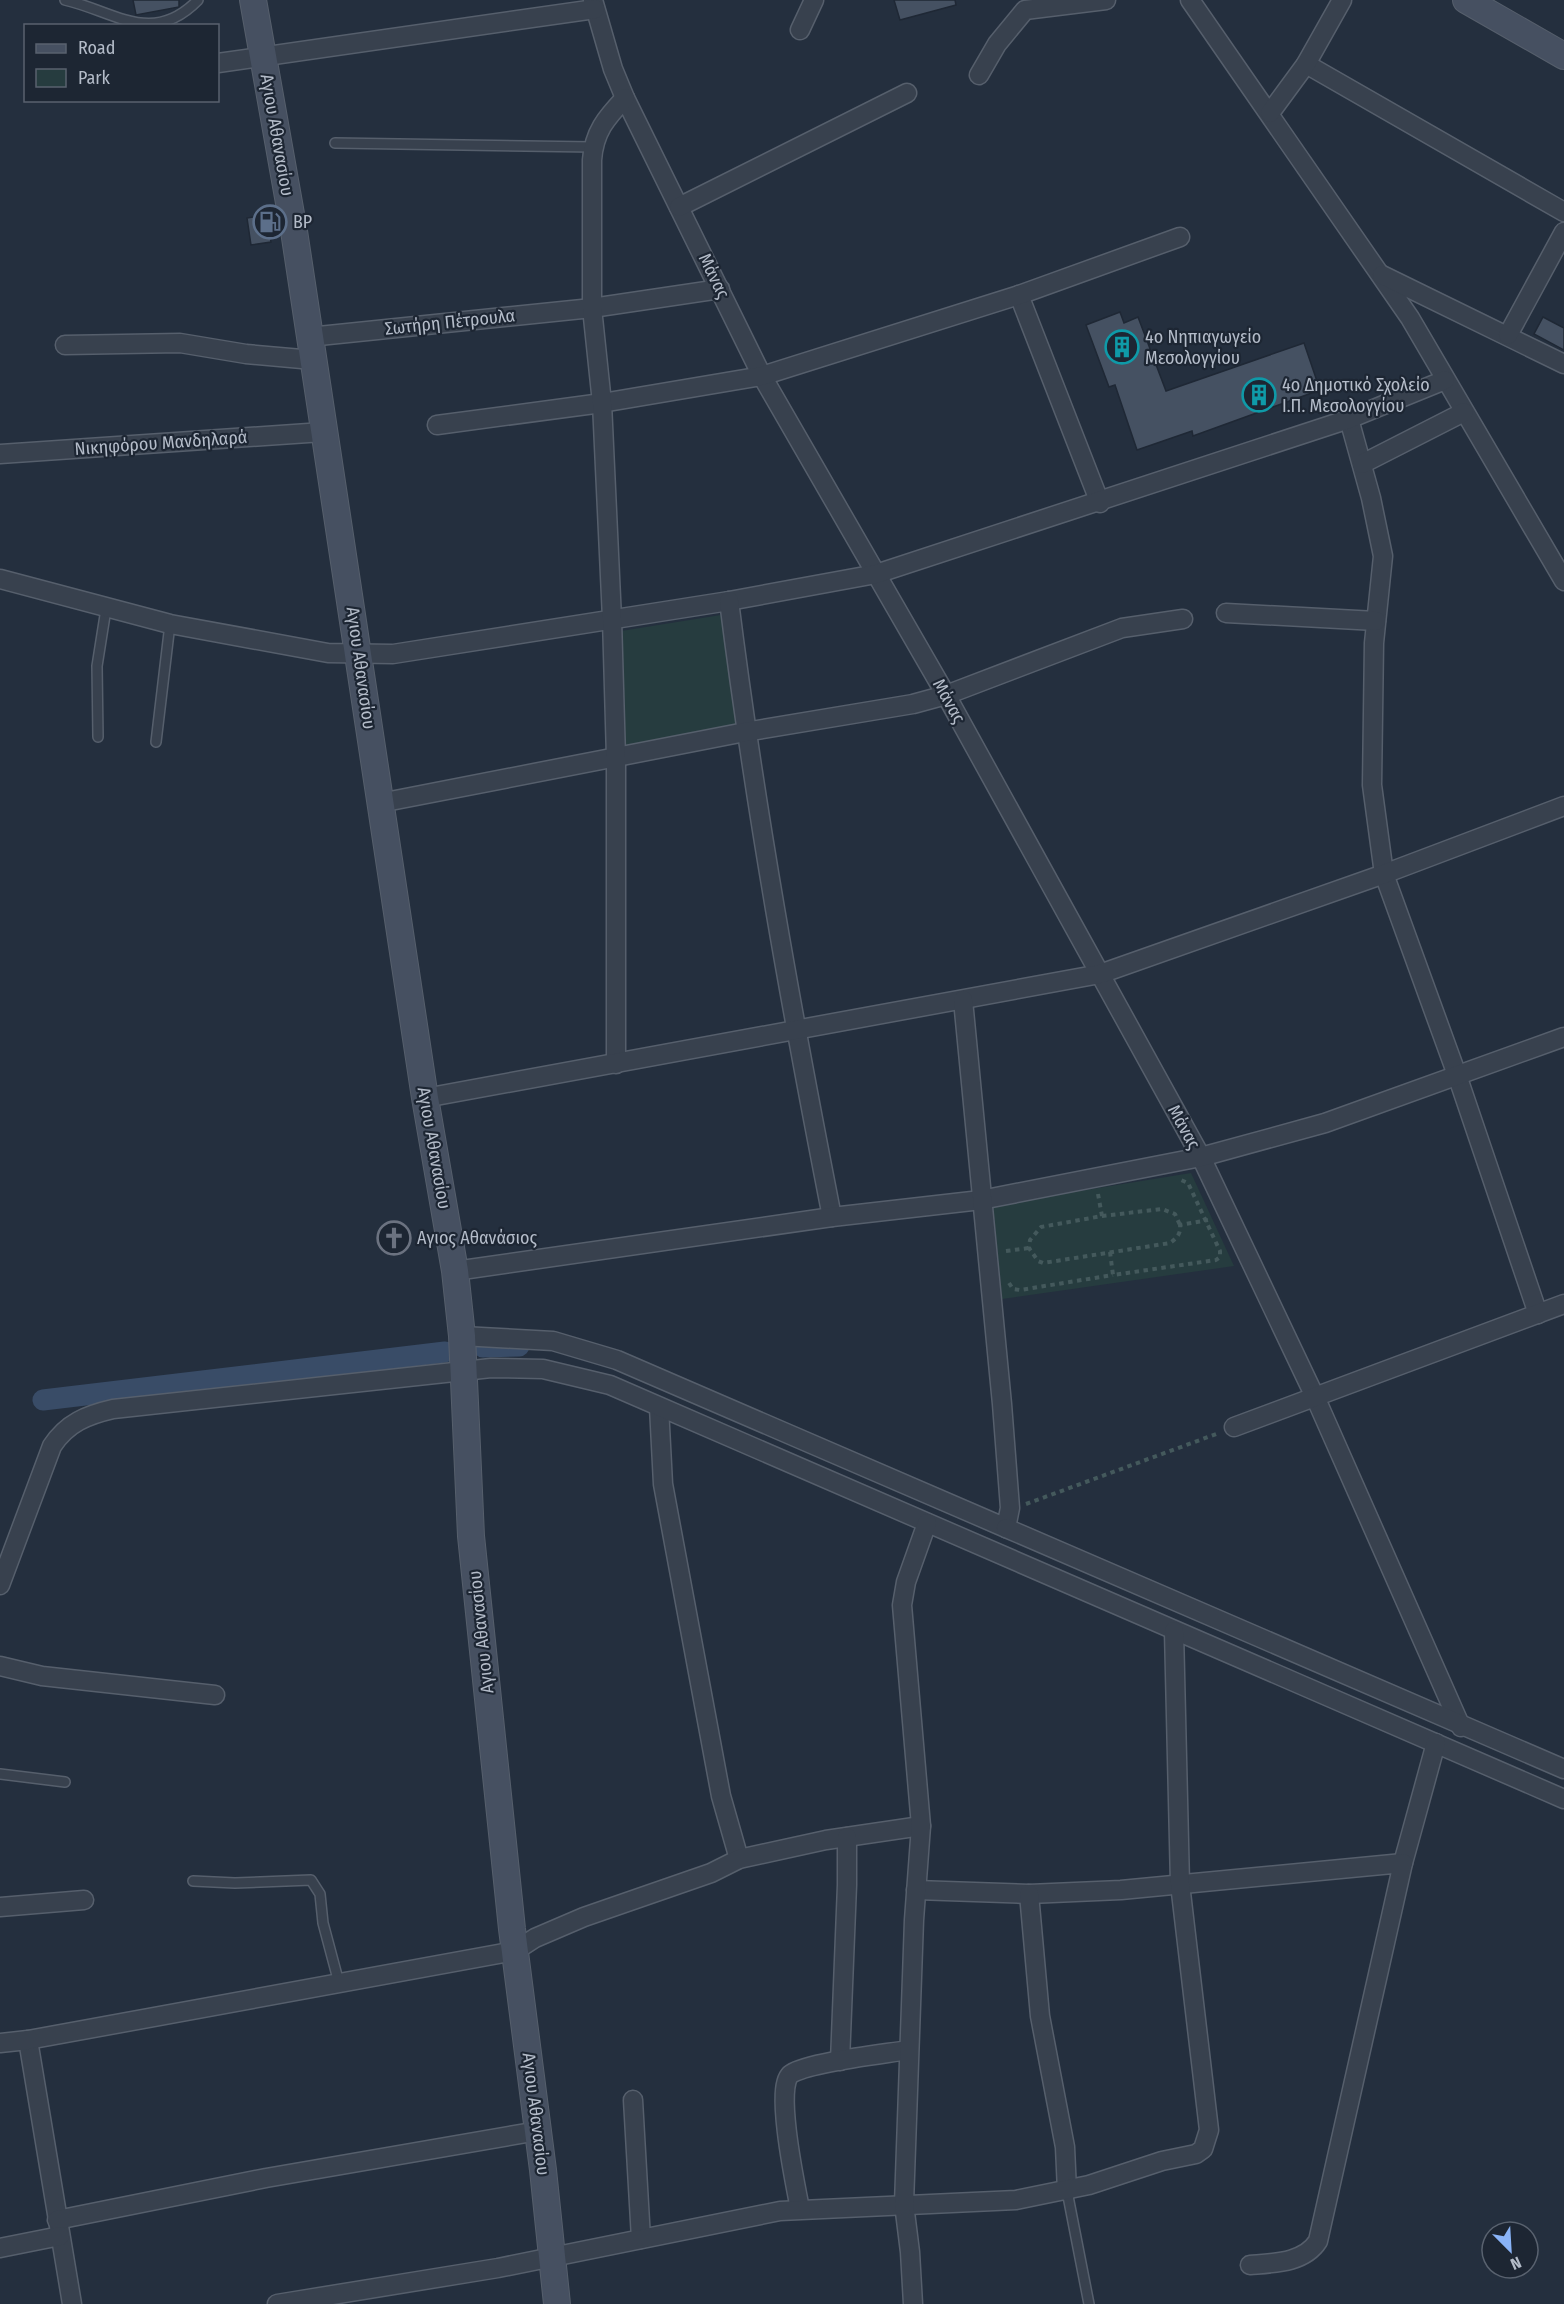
<svg xmlns="http://www.w3.org/2000/svg" width="1564" height="2304" viewBox="0 0 1564 2304" font-family="'Fira Sans Condensed',sans-serif">
<style>
.green{fill:#263c3f}
.lines{fill:none;stroke-linecap:round;stroke-linejoin:round}
.canal{stroke:#394c67;stroke-width:21}
.building{fill:#455162;stroke:#1f2835;stroke-width:1.5}
.service-casing{stroke:#565f6c;stroke-width:12}
.minor-casing{stroke:#565f6c;stroke-width:21}
.secondary-casing{stroke:#565f6c;stroke-width:28}
.path{stroke:#44595c;stroke-width:4;stroke-dasharray:4.5 4.5;stroke-linecap:butt}
.service{stroke:#38414e;stroke-width:9}
.minor{stroke:#38414e;stroke-width:18}
.secondary{stroke:#465061;stroke-width:26}
.labels{text-anchor:middle;stroke-width:4.5;stroke-linejoin:round;paint-order:stroke}
.street-label{font-size:18px;fill:#b4bcc9;stroke:#1d2633}
.poi-label{font-size:18px;fill:#b4bcc9;stroke:#1d2633;text-anchor:start}
</style>
<rect width="100%" height="100%" fill="#242f3e"/>
<g class="green">
<polygon points="727,614 744,725 622,749 621,631"/>
<polygon points="1191,1173 1234,1266 1002,1299 993,1205"/>
</g>
<g class="lines">
<g class="canal">
<polyline points="483,1347 519,1346"/>
<polyline points="43,1400 445,1352"/>
</g>
</g>
<g class="building">
<polygon points="133,0 179,0 179,7 136,15"/>
<polygon points="894,0 955,0 956,5 900,20"/>
<polygon points="266,215 271,242 251,245 247,218"/>
<polygon points="1120,312 1124,323 1138,317 1166,391 1304,343 1320,390 1193,436 1192,431 1137,450 1115,385 1109,387 1086,325"/>
<polygon points="1543,317 1564,328 1564,350 1534,334"/>
</g>
<g class="lines">
<defs>
<g id="service">
<path d="M65 0C114 11 152 47 198 0"/>
<polyline points="335,143 593,147"/>
<polyline points="98,737 97,666 106,609"/>
<polyline points="156,742 170,624"/>
<polyline points="0,1774 65,1782"/>
<polyline points="193,1881 235,1883 311,1880 320,1894 323,1923 339,1983"/>
<polyline points="1067,2191 1089,2304"/>
</g>
<g id="minor">
<polyline points="593,0 613,69 625,98 762,376 946,695 1201,1157 1316,1399 1461,1727"/>
<polyline points="1190,0 1410,318 1564,581"/>
<polyline points="800,30 814,0"/>
<polyline points="218,63 595,9"/>
<polyline points="1306,64 1564,212"/>
<polyline points="979,75 997,44 1025,10 1106,0"/>
<polyline points="1270,113 1306,64 1342,0"/>
<polyline points="679,207 907,93"/>
<polyline points="1382,275 1564,364"/>
<polyline points="1019,295 1100,503"/>
<polyline points="1508,335 1564,232"/>
<polyline points="309,337 592,308 720,289"/>
<polyline points="65,345 180,343 246,354 313,360"/>
<polyline points="1349,419 1371,498 1383,556 1374,643 1372,785 1384,874 1457,1075 1538,1314"/>
<polyline points="437,425 602,403 762,376 1019,295 1180,237"/>
<polyline points="0,454 323,432"/>
<polyline points="1362,464 1464,412"/>
<polyline points="0,579 170,624 328,653 393,654 729,601 876,574 1349,419 1445,380"/>
<path d="M729 601C755 808 792 1013 832 1217"/>
<polyline points="1226,613 1376,621"/>
<polyline points="380,803 745,732 913,704 946,695 1122,628 1183,619"/>
<path d="M616 1064V758L612 619 602 403 592 308V160C594 132 606 118 625 98"/>
<polyline points="425,1098 1100,974 1384,874 1564,806"/>
<polyline points="455,1271 832,1217 981,1200 1201,1157 1325,1123 1564,1037"/>
<polyline points="462,1336 553,1341 617,1360 1006,1528 1010,1508 1002,1404 963,1000"/>
<polyline points="659,1407 663,1484 721,1796 739,1859"/>
<polyline points="1234,1427 1564,1304"/>
<polyline points="1006,1528 1564,1769"/>
<path d="M0 1585 52 1446C67 1423 87 1415 113 1409L491 1368 543 1369 610 1385 1564 1799"/>
<polyline points="0,1666 42,1676 215,1695"/>
<polyline points="1403,1863 1436,1743"/>
<path d="M916 1890 1029 1894 1121 1890 1403 1863 1318 2241C1304 2263 1274 2263 1250 2265"/>
<polyline points="1029,1894 1040,2016 1065,2147 1067,2191"/>
<polyline points="0,1907 84,1900"/>
<polyline points="28,2040 72,2304"/>
<polyline points="0,2043 28,2040 515,1951 535,1938 584,1917 711,1873 739,1859 826,1840 921,1826"/>
<polyline points="840,2061 847,1885 847,1837"/>
<polyline points="633,2100 641,2239"/>
<path d="M800 2209C796 2188 774 2085 791 2074 809 2062 884 2054 908 2050"/>
<polyline points="57,2220 266,2178 538,2131"/>
<polyline points="0,2248 60,2236"/>
<polyline points="277,2304 498,2268 780,2211 1016,2200 1089,2185 1162,2161 1196,2154 1203,2149 1209,2130 1180,1884 1174,1631"/>
<polyline points="913,2304 910,2252 904,2204 914,1920 921,1826 902,1605 906,1582 927,1523"/>
</g>
<g id="secondary">
<polyline points="253,0 294,231 425,1098 455,1271 462,1336 471,1536 512,1929 543,2170 557,2304"/>
<polyline points="1466,0 1564,56"/>
</g>
</defs>
<use href="#service" class="service-casing"/>
<use href="#minor" class="minor-casing"/>
<use href="#secondary" class="secondary-casing"/>
<g class="path">
<path d="M1098 1194 1102 1216 1041 1227 1030 1240 1029 1248 1038 1261 1043 1263 1170 1243C1177 1238 1181 1234 1180 1225L1208 1220"/>
<polyline points="1102,1216 1162,1209 1175,1214 1180,1225"/>
<polyline points="1006,1251 1029,1248"/>
<polyline points="1110,1252 1113,1275 1216,1260 1220,1257 1220,1251 1188,1183 1181,1180"/>
<polyline points="1009,1283 1013,1289 1020,1290 1113,1275"/>
<polyline points="1026,1504 1219,1433"/>
</g>
<use href="#service" class="service"/>
<use href="#minor" class="minor"/>
<use href="#secondary" class="secondary"/>
</g>
<defs>
<symbol id="fuel-ring" viewBox="-11 -11 22 22"><circle r="9.5" fill="#1d2633" stroke="#5c6f8a" stroke-width="1.5"/><path d="M-5.5-6h7V0h2V4h1.3V-2.5L3-4.5l.8-.8L6-3V5H2.5V1h-1V6h-7ZM-4.2-4.7v3.2H.2V-4.7Z" fill="#5c6f8a"/></symbol>
<symbol id="building-ring" viewBox="-11 -11 22 22"><circle r="9.5" fill="#1d2633" stroke="#0f9aa8" stroke-width="1.5"/><path d="M-4-6H4V6H1V3H-1V6H-4ZM-2.5-4.3h1.7v1.8h-1.7ZM.8-4.3h1.7v1.8H.8ZM-2.5-1h1.7V.8h-1.7ZM.8-1h1.7V.8H.8Z" fill="#0f9aa8"/></symbol>
<symbol id="church-ring" viewBox="-11 -11 22 22"><circle r="9.5" fill="#1d2633" stroke="#6b7280" stroke-width="1.5"/><path d="M-1.2-6h2.4v3.5h3.3v2.4h-3.3V6h-2.4V-.1h-3.3v-2.4h3.3Z" fill="#6b7280"/></symbol>
</defs>
<g fill-rule="evenodd">
<use href="#fuel-ring" x="251" y="203" width="38" height="38"/>
<use href="#building-ring" x="1103" y="328" width="38" height="38"/>
<use href="#building-ring" x="1240" y="376" width="38" height="38"/>
<use href="#church-ring" x="375" y="1219" width="38" height="38"/>
</g>
<g class="labels">
<g class="street-label">
<text transform="translate(277 135) rotate(80)" y="6">Αγιου Αθανασίου</text>
<text transform="translate(714 276) rotate(64)" y="6">Μάνας</text>
<text transform="translate(450 322) rotate(-6)" y="6">Σωτήρη Πέτρουλα</text>
<text transform="translate(161 443) rotate(-4)" y="6">Νικηφόρου Μανδηλαρά</text>
<text transform="translate(361 668) rotate(82)" y="6">Αγιου Αθανασίου</text>
<text transform="translate(949 701) rotate(61)" y="6">Μάνας</text>
<text transform="translate(1184 1127) rotate(61)" y="6">Μάνας</text>
<text transform="translate(434 1148) rotate(80)" y="6">Αγιου Αθανασίου</text>
<text transform="translate(481 1632) rotate(-96)" y="6">Αγιου Αθανασίου</text>
<text transform="translate(536 2114) rotate(83)" y="6">Αγιου Αθανασίου</text>
</g>
<g class="poi-label">
<text x="293" y="228">BP</text>
<text x="1145" y="343">4ο Νηπιαγωγείο<tspan x="1145" dy="21">Μεσολογγίου</tspan></text>
<text x="1282" y="391">4ο Δημοτικό Σχολείο<tspan x="1282" dy="21">Ι.Π. Μεσολογγίου</tspan></text>
<text x="417" y="1244">Αγιος Αθανάσιος</text>
</g>
</g>
<rect x="24" y="24" width="195" height="78" fill="#1d2633" stroke="#59626f" stroke-width="1.5"/>
<rect x="36" y="44" width="30" height="9" fill="#465061" stroke="#59626f" stroke-width="1.5"/>
<text x="78" y="54" font-size="18" fill="#b4bcc9">Road</text>
<rect x="36" y="69" width="30" height="18" fill="#263c3f" stroke="#59626f" stroke-width="1.5"/>
<text x="78" y="84" font-size="18" fill="#b4bcc9">Park</text>
<g transform="translate(1510 2250) rotate(156)"><circle r="28" fill="#1d2633" stroke="#59626f" stroke-width="1.5"/>
<path d="M0-4.5L10 22L0 15L-10 22Z" fill="#8ab4f8"/>
<text y="-9" font-size="16" font-weight="bold" text-anchor="middle" fill="#b4bcc9">N</text>
</g>
</svg>
